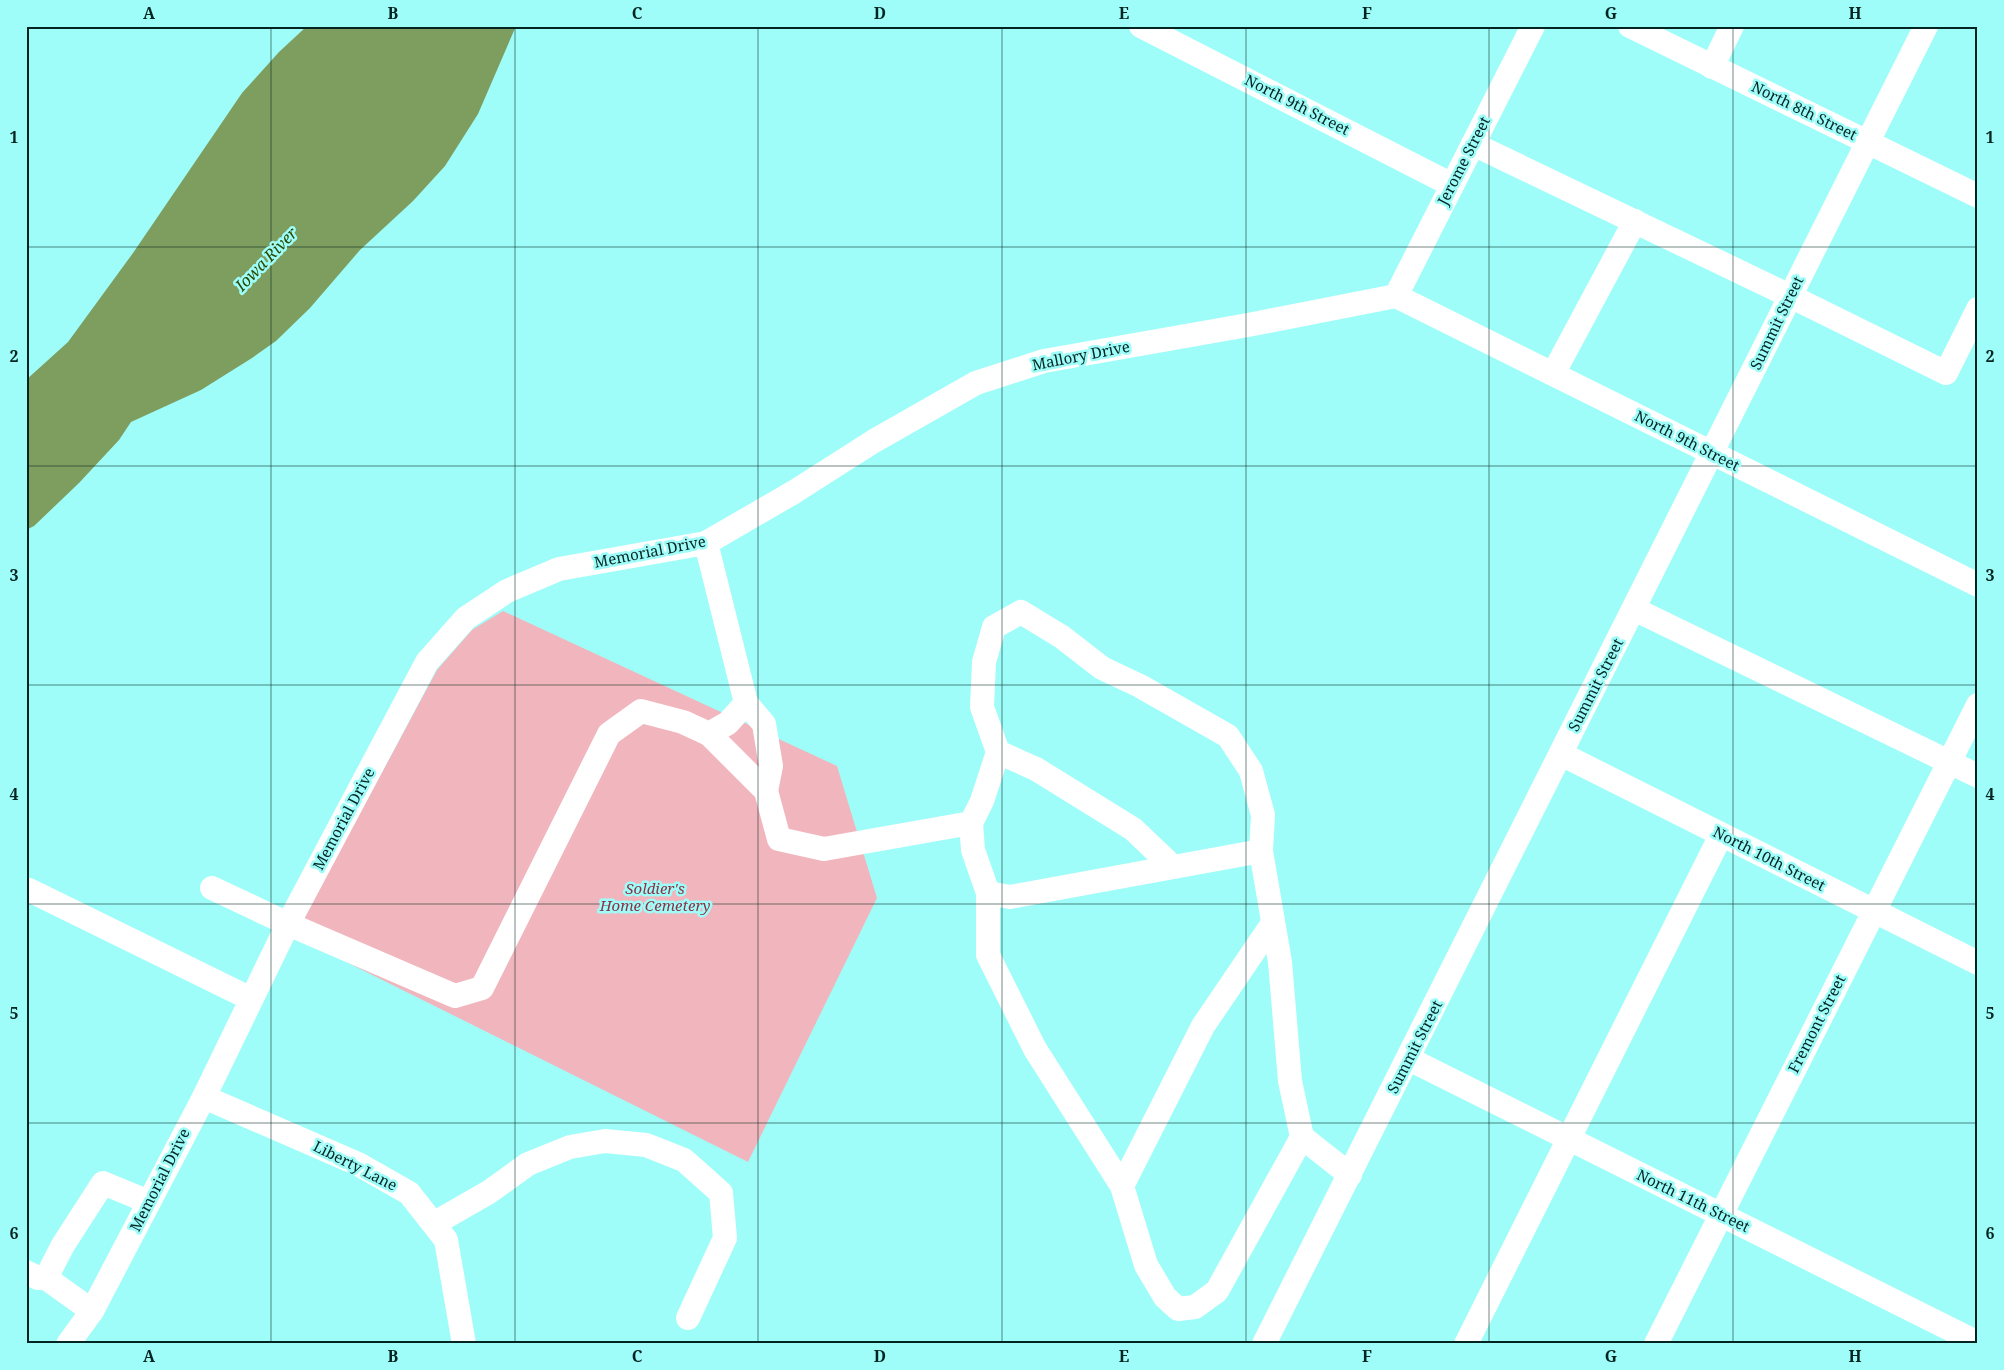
<svg xmlns="http://www.w3.org/2000/svg" width="2004" height="1370" viewBox="0 0 2004 1370" font-family="'Noto Serif',serif">
<style>
.green{fill:#f1b6bd}
.water{fill:#7e9e60}
.lines{fill:none;stroke-linecap:round;stroke-linejoin:round}
.minor{stroke:#fff;stroke-width:24}
.grid{fill:none;stroke:#042422;stroke-width:1;stroke-opacity:0.55}
.labels{text-anchor:middle;stroke-width:5;stroke-linejoin:round;paint-order:stroke}
.street-label{font-size:15px;fill:#042422;stroke:#9efdf8}
.park-label{font-size:15px;font-style:italic;fill:#8d3245;stroke:#9efdf8}
.water-label{font-size:16px;font-style:italic;fill:#2a4700;stroke:#9efdf8}
.neatline{fill:none;stroke:#042422;stroke-width:2}
.grid-label{font-size:16px;text-anchor:middle;font-weight:bold;fill:#042422}
</style>
<rect width="100%" height="100%" fill="#9efdf8"/>
<polygon class="green" points="503,611 837,766 877,898 748,1162 294,936 437,670 472,630"/>
<polygon class="water" points="307,26 516,26 478,114 445,166 413,201 360,250 310,308 276,341 252,358 201,390 131,422 119,440 79,483 34,526 26,530 26,380 68,342 133,253 242,93 279,52"/>
<g class="lines">
<g class="minor">
<polyline points="1141,26 1452,185"/>
<polyline points="1630,26 1978,196"/>
<polyline points="1712,67 1732,26"/>
<polyline points="1473,144 1790,296 1946,373 1978,309"/>
<polyline points="1396,296 1978,585"/>
<polyline points="1396,296 1533,26"/>
<polyline points="1553,374 1635,221"/>
<polyline points="1634,609 1978,776"/>
<polyline points="746,703 764,724 771,766 766,791"/>
<polyline points="709,734 766,791 779,839 824,849 971,823 973,850 988,893 988,955 1035,1049 1122,1186 1146,1265 1165,1297 1178,1309 1195,1307 1217,1291 1302,1137 1350,1175"/>
<polyline points="998,752 982,707 984,662 994,627 1021,612 1062,637 1102,668 1140,686 1228,736 1251,771 1263,815 1261,851"/>
<polyline points="1561,754 1978,963"/>
<polyline points="971,823 982,801 998,752 1036,769 1133,829 1173,867"/>
<polyline points="212,888 288,924 455,996 482,988 609,734 641,711 683,722 709,734 728,723 746,703 706,543"/>
<polyline points="26,891 29,890 251,999"/>
<polyline points="988,893 1010,897 1261,851 1280,962 1290,1081 1302,1137"/>
<polyline points="1409,1059 1978,1343"/>
<polyline points="204,1097 358,1164 409,1193 446,1240 464,1344"/>
<polyline points="1122,1186 1203,1026 1273,923"/>
<polyline points="435,1223 489,1192 528,1164 570,1147 605,1141 646,1145 684,1160 721,1193 725,1238 688,1318"/>
<polyline points="26,1272 38,1278 46,1278 63,1245 103,1183 149,1202"/>
<polyline points="46,1278 92,1311"/>
<polyline points="68,1344 92,1311 204,1097 288,924 427,662 466,618 507,591 559,569 706,543 794,492 874,441 976,383 1044,361 1248,325 1396,296"/>
<polyline points="1264,1344 1926,26"/>
<polyline points="1466,1344 1721,835"/>
<polyline points="1656,1344 1978,705"/>
</g>
</g>
<path class="grid" d="M271 26V1344M515 26V1344M758 26V1344M1002 26V1344M1246 26V1344M1489 26V1344M1733 26V1344M26 247H1978M26 466H1978M26 685H1978M26 904H1978M26 1123H1978"/>
<g class="labels">
<g class="street-label">
<text transform="translate(1297 105) rotate(27)" y="5">North 9th Street</text>
<text transform="translate(1804 111) rotate(26)" y="5">North 8th Street</text>
<text transform="translate(1464 161) rotate(-63)" y="5">Jerome Street</text>
<text transform="translate(1777 323) rotate(-64)" y="5">Summit Street</text>
<text transform="translate(1081 356) rotate(-11)" y="5">Mallory Drive</text>
<text transform="translate(1687 441) rotate(27)" y="5">North 9th Street</text>
<text transform="translate(650 552) rotate(-11)" y="5">Memorial Drive</text>
<text transform="translate(1596 685) rotate(-63)" y="5">Summit Street</text>
<text transform="translate(344 819) rotate(-62)" y="5">Memorial Drive</text>
<text transform="translate(1769 859) rotate(27)" y="5">North 10th Street</text>
<text transform="translate(1817 1024) rotate(-63)" y="5">Fremont Street</text>
<text transform="translate(1415 1047) rotate(-63)" y="5">Summit Street</text>
<text transform="translate(355 1166) rotate(27)" y="5">Liberty Lane</text>
<text transform="translate(160 1180) rotate(-63)" y="5">Memorial Drive</text>
<text transform="translate(1693 1201) rotate(26)" y="5">North 11th Street</text>
</g>
<g class="park-label">
<text x="655" y="894">Soldier's<tspan x="655" dy="17">Home Cemetery</tspan></text>
</g>
<g class="water-label">
<text transform="translate(266 259) rotate(-46)" y="6">Iowa River</text>
</g>
</g>
<rect width="2004" height="1370" fill="none" stroke="#9efdf8" stroke-width="55"/>
<rect x="28" y="28" width="1948" height="1314" class="neatline"/>
<g class="grid-label">
<text x="149" y="19">A</text>
<text x="393" y="19">B</text>
<text x="637" y="19">C</text>
<text x="880" y="19">D</text>
<text x="1124" y="19">E</text>
<text x="1367" y="19">F</text>
<text x="1611" y="19">G</text>
<text x="1855" y="19">H</text>
<text x="14" y="143">1</text>
<text x="1990" y="143">1</text>
<text x="14" y="362">2</text>
<text x="1990" y="362">2</text>
<text x="14" y="581">3</text>
<text x="1990" y="581">3</text>
<text x="14" y="800">4</text>
<text x="1990" y="800">4</text>
<text x="14" y="1019">5</text>
<text x="1990" y="1019">5</text>
<text x="14" y="1239">6</text>
<text x="1990" y="1239">6</text>
<text x="149" y="1362">A</text>
<text x="393" y="1362">B</text>
<text x="637" y="1362">C</text>
<text x="880" y="1362">D</text>
<text x="1124" y="1362">E</text>
<text x="1367" y="1362">F</text>
<text x="1611" y="1362">G</text>
<text x="1855" y="1362">H</text>
</g>
</svg>
